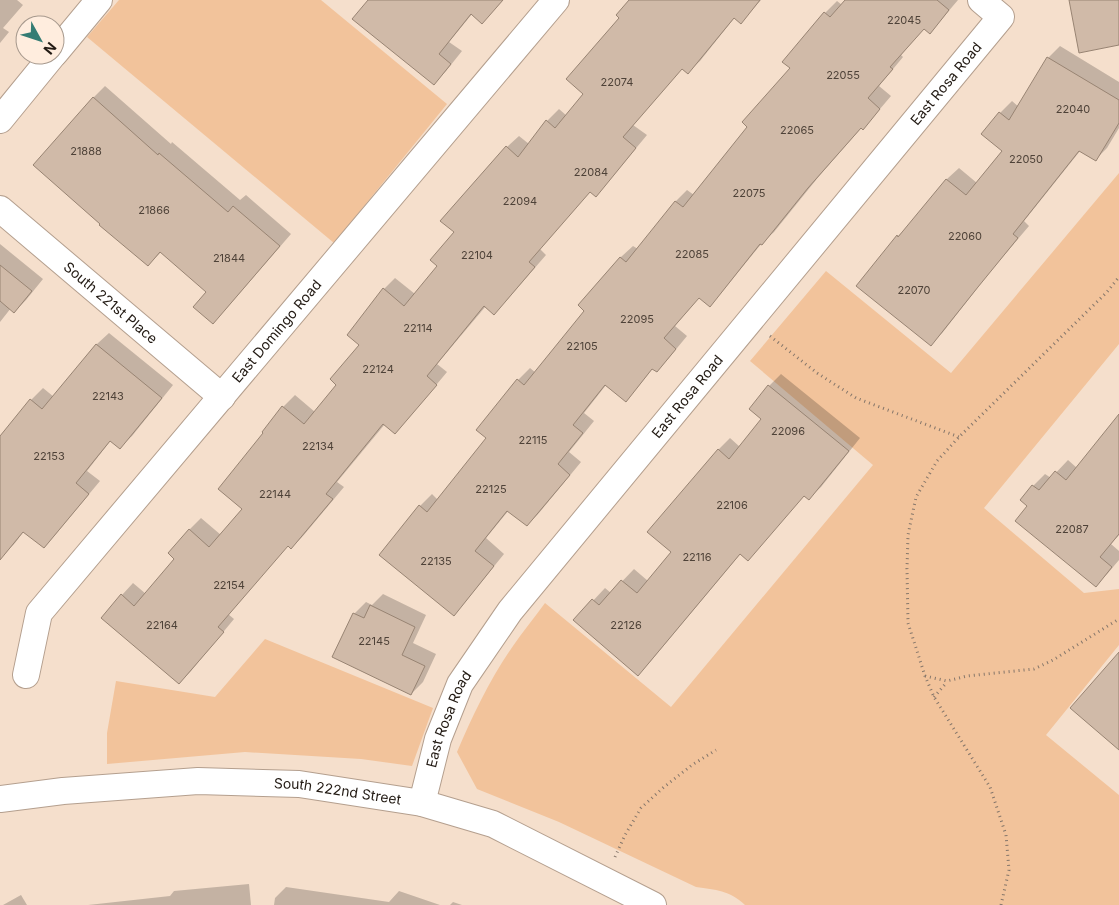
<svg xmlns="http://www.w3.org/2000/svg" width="1119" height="905" viewBox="0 0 1119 905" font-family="Inter,sans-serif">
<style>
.green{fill:#f2c39b}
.shadow{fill:#0003}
.building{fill:#d0baa8;stroke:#988473}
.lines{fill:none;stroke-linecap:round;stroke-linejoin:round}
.minor-casing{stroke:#b49f8e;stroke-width:28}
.path{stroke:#85766a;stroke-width:3;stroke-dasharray:1 4;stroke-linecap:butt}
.minor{stroke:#fff;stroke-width:26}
.labels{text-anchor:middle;stroke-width:4;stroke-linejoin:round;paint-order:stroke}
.number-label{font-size:11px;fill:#4e4238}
.street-label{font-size:14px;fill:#221a13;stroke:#ffedde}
</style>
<rect width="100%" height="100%" fill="#f5dfcc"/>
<g class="green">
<polygon points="119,0 321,0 447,104 334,243 87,37"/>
<path d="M1119 173V344L984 508 1084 593 1119 589V645L1046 735 1119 795V905H745C729 890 716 890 696 887L559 822 477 789 457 752C473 715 490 679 513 646 523 631 535 617 545 603L671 707 873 465 750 361 826 271 951 373Z"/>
<polygon points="265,639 433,708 412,766 361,759 245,752 107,764 107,733 116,681 215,697"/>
</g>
<g class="shadow">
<polygon points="0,0 17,0 23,5 3,28 9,32 0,43"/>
<polygon points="369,0 503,0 482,22 472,14 449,42 462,51 446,71 434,83"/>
<polygon points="631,0 761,0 741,22 735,17 700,61 688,72 682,68 633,125 647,135 607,183 596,195 590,191 540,249 546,255 506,301 486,306 437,364 447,372 407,420 395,432 385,424 337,482 344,487 303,536 291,548 288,545 228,614 234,619 191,671 179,683 122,595 133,583 146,594 176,559 189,530 201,518 221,535 243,508 283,407 295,395 315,412 338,385 360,345 384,289 395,278 415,294 439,266 456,232 507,147 519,136 529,144 547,121 559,109 567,116 585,94 621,17"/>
<polygon points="846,0 958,0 941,20 930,32 924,28 901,55 903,57 879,86 891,96 874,116 863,128 862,127 820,175 774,232 762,243 721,293 709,305 699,297 675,326 687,336 668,359 657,371 653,368 637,388 626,400 606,385 584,413 594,421 569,452 581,462 539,513 527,525 509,510 486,538 504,554 465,602 454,614 420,506 432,494 438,500 488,438 477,430 518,380 530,368 536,373 586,310 580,305 621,257 633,246 638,249 675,202 687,190 694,195 749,127 791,68 784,62 825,13 837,1 842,5"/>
<polygon points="1060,46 1119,82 1119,128 1107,148 1095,160 1080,151 1024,221 1029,226 989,273 943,332 931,344 898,236 910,225 947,179 959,168 977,183 1003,150 983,133 1000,113 1012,101 1019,107 1048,58"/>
<polygon points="105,86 171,144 172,142 240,200 246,195 291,234 225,310 213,322 207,292 161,252 148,265 93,98"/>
<polygon points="0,244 43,279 26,300 14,312 11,308 0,322"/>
<polygon points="109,333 173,385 132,436 120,447 111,440 87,471 100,481 55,535 44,547 24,531 15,543 0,558 0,438 31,400 43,388 54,397 97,344"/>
<polygon points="781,374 860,438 821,487 809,498 805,495 741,553 650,662 638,674 575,620 605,588 611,593 634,569 648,581 673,552 718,450 730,438 740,447 763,419 751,408 769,386"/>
<polygon points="1119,416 1119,535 1111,544 1119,551 1119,560 1108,573 1096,585 1029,506 1022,500 1033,486 1045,474 1051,478 1068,460 1077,468"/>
<polygon points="383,594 426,615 413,643 436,654 423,682 411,694 354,614 366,602 372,605"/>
<polygon points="249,884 251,905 88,905 170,896 174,891"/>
<polygon points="286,887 389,902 399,891 440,905 274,905 275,898"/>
<polygon points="21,895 27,905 3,905"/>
<polygon points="453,902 462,905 450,905"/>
</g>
<g class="building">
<polygon points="368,0 503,0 482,24 471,14 439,54 451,64 434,85 352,19"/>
<polygon points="629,0 760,0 741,24 734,18 688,74 682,69 623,137 636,148 596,197 590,192 529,262 535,267 494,315 484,306 427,376 437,385 395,434 383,424 326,494 333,499 291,549 288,546 218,627 224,632 179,684 101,618 121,594 134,606 174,559 168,553 189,529 209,547 242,509 218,489 263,433 262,432 282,406 304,424 336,385 330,379 359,345 347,335 383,288 404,306 437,266 430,260 454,232 440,221 506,146 518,157 546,120 555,128 583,94 566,79 619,18 616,15"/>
<polygon points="845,0 937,0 949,10 930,34 924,29 890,67 893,69 868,98 880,109 863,130 861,128 808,188 762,245 760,244 710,307 699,298 664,338 676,349 657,372 652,369 626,402 605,385 573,425 583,433 558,464 570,475 527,526 507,511 475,551 494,566 454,616 379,555 419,505 427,512 486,438 476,430 517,379 524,385 584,311 578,305 620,257 626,262 675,201 683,207 747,127 742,122 790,68 782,62 824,12 830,17"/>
<polygon points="1069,0 1119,0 1119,45 1079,53"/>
<polygon points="1047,57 1119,100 1119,123 1096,161 1079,151 1013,234 1018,238 978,287 931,346 856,286 897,235 898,237 946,179 966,195 1002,151 981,134 999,112 1009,120"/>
<polygon points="93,97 158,155 159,153 228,212 233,206 280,246 213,324 193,307 206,292 160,252 148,266 99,225 100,224 33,165"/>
<polygon points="0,265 32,291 14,313 0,301"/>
<polygon points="96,344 162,398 120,449 110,441 76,483 89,494 44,548 23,532 0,560 0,436 30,399 42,409"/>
<polygon points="768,385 849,451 809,500 804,496 748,561 740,554 638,676 573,620 592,599 599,605 621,580 637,593 671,552 647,532 718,449 729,459 761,419 749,409"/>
<polygon points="1119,414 1119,534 1100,557 1112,567 1096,587 1015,521 1027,506 1020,500 1032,485 1039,490 1055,471 1066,480"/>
<polygon points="370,605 415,627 402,655 425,666 411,695 332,657 353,613 364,618"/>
<polygon points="1119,652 1119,750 1070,708"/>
</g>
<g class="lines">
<defs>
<g id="minor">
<polyline points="55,53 99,0"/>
<polyline points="0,120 53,55"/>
<path id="s1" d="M0 209 222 397"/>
<path id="s2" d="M26 675 39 613 556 0"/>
<path id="s3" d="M0 799 63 791 198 781 299 784 422 803 493 824 653 905"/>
<path id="s4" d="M422 803 438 739 460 684 510 611 1001 17 981 0"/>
</g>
</defs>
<use href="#minor" class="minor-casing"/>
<g class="path">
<polyline points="770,336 817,373 856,398 959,437"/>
<polyline points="925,676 947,681 967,676 1034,669 1053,660 1119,619"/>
<polyline points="934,697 947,682"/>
<polyline points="615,857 625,835 641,808 664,787 692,765 716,750"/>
<polyline points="1001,905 1009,870 1006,835 990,787 934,697 925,676 908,623 907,569 908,535 916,497 937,461 959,437 1107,292 1119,277"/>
</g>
<use href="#minor" class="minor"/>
</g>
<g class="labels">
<g class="number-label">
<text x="904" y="24">22045</text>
<text x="843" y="79">22055</text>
<text x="617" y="86">22074</text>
<text x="1073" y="113">22040</text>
<text x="797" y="134">22065</text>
<text x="86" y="155">21888</text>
<text x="1026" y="163">22050</text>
<text x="591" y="176">22084</text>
<text x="749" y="197">22075</text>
<text x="520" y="205">22094</text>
<text x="154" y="214">21866</text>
<text x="965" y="240">22060</text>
<text x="692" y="258">22085</text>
<text x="477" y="259">22104</text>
<text x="229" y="262">21844</text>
<text x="914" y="294">22070</text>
<text x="637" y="323">22095</text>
<text x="418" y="332">22114</text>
<text x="582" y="350">22105</text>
<text x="378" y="373">22124</text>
<text x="108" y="400">22143</text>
<text x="788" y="435">22096</text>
<text x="533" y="444">22115</text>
<text x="318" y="450">22134</text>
<text x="49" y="460">22153</text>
<text x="491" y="493">22125</text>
<text x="275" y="498">22144</text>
<text x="732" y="509">22106</text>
<text x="1072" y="533">22087</text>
<text x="697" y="561">22116</text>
<text x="436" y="565">22135</text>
<text x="229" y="589">22154</text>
<text x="162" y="629">22164</text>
<text x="626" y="629">22126</text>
<text x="374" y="645">22145</text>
</g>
<g class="street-label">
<text dy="5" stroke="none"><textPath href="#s4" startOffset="898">East Rosa Road</textPath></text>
<text dy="5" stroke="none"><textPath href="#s1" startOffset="145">South 221st Place</textPath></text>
<text dy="5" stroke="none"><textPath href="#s2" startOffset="432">East Domingo Road</textPath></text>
<text dy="5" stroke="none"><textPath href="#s4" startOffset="492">East Rosa Road</textPath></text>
<text dy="5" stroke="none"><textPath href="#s4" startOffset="88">East Rosa Road</textPath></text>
<text dy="5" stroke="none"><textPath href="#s3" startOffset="339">South 222nd Street</textPath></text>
</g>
</g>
<g transform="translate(40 40) rotate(130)"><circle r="24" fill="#ffedde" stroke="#a7998d"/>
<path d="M0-4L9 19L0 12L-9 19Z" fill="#357c73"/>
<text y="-8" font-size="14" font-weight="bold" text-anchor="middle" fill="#221a13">N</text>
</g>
</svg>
